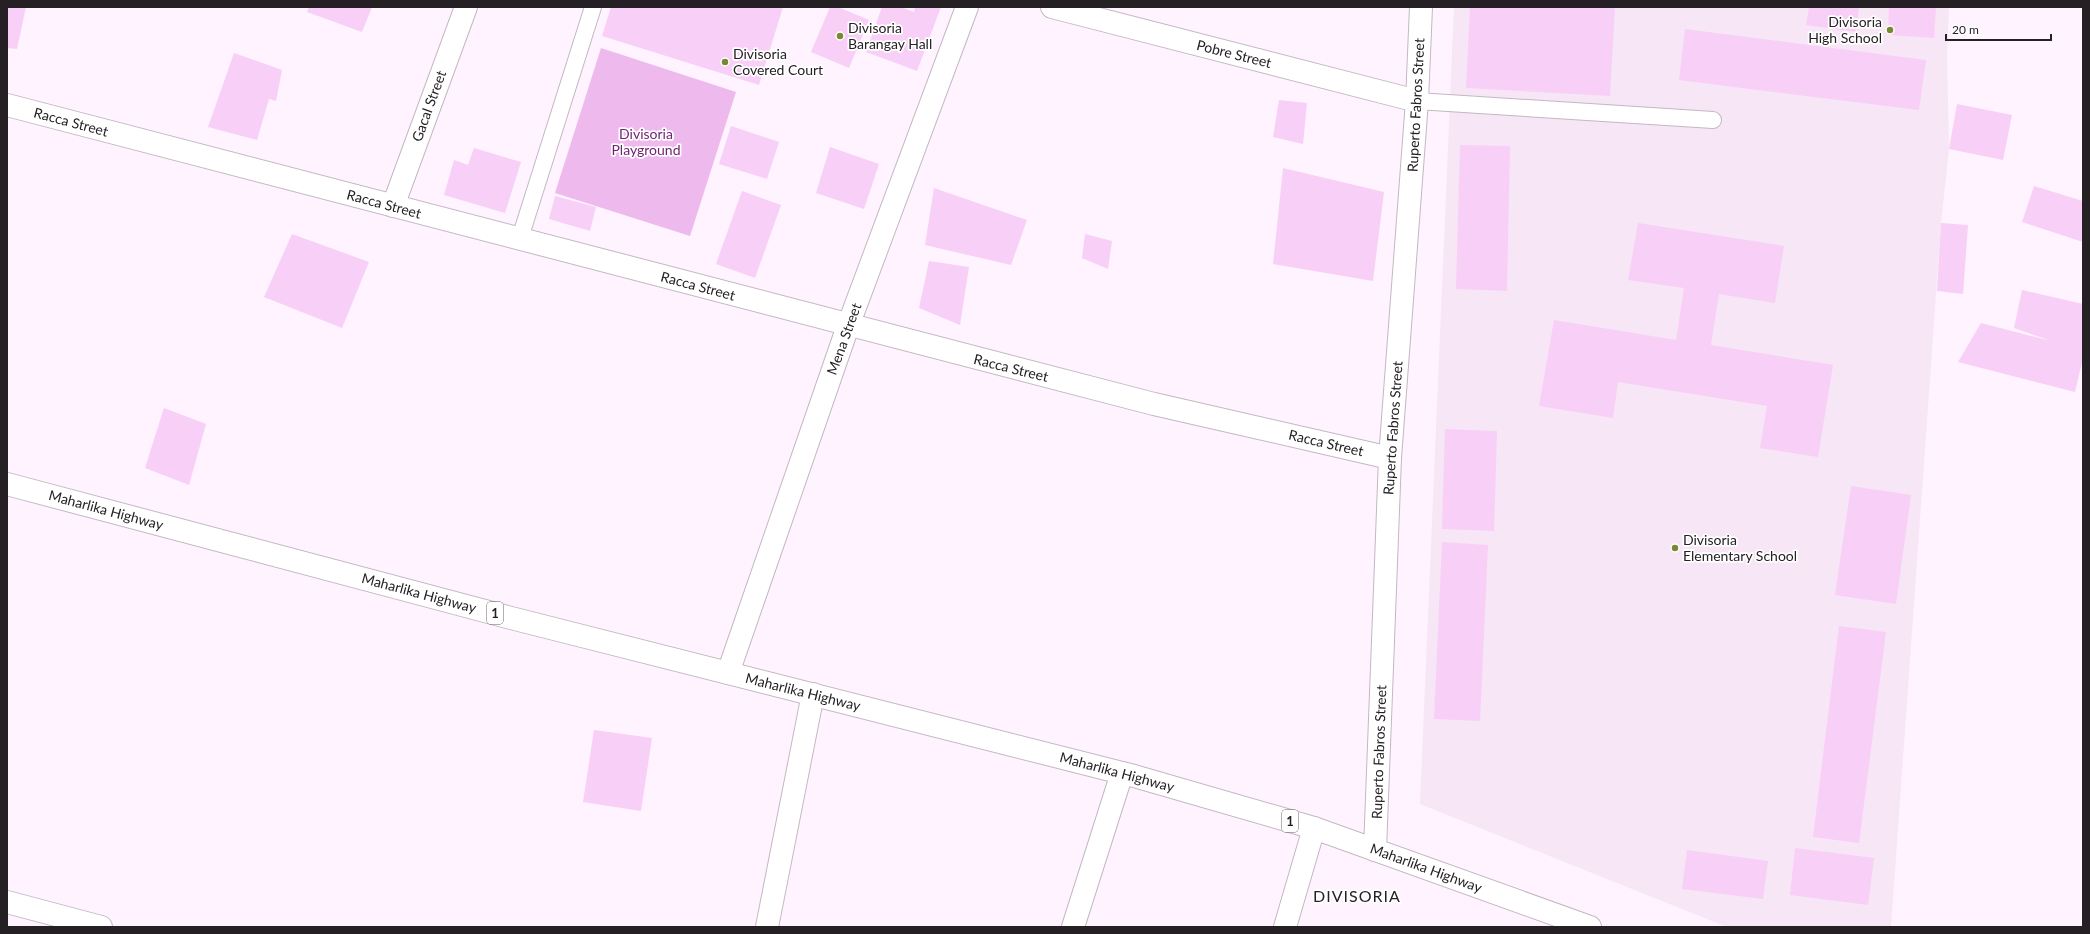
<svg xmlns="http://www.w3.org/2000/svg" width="2090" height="934" viewBox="0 0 2090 934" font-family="Lato,sans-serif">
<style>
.built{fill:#f7e6f6}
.green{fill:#eeb9ec}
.building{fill:#f8cff6}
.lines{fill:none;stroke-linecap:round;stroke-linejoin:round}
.service-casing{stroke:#c3b8c2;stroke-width:18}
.minor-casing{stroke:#c3b8c2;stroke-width:24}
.trunk-casing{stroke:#c3b8c2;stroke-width:24}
.service{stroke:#fff;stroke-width:16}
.minor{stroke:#fff;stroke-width:22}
.trunk{stroke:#fff;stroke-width:22}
.poi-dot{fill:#7a8735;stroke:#fff;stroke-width:1.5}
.labels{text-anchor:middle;stroke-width:3.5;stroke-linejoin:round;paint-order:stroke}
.shield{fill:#fff;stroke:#666366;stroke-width:1}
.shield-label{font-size:13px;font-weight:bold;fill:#242024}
.poi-label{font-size:14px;fill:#242024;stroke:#fff;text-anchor:start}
.street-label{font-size:14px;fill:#242024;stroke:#fff}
.park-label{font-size:14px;fill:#702470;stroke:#fff}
.quarter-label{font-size:16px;letter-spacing:1px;fill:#242024;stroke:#fff}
</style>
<rect width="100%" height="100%" fill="#fef3fe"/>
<polygon class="built" points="1454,7 1949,7 1947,54 1949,149 1941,223 1891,927 1727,927 1420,804"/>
<polygon class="green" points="601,48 736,92 690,236 555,193"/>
<g class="building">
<polygon points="7,7 26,7 17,49 7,48"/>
<polygon points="309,7 372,7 362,32 307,12"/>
<polygon points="611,7 783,7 759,85 602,36"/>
<polygon points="830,7 838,7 869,20 849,68 811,52"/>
<polygon points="882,7 901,7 914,12 915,7 941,7 917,71 866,52"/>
<polygon points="1470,7 1615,7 1610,96 1466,88"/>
<polygon points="1809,7 1859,7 1856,32 1806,25"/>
<polygon points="1889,7 1936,7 1934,38 1888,35"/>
<polygon points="1685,29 1926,60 1919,110 1679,80"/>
<polygon points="234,53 282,70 276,101 269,99 257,140 208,127"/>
<polygon points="1279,100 1307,103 1303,144 1273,137"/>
<polygon points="1957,104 2012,115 2003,160 1949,149"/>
<polygon points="731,126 779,142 767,179 719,164"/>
<polygon points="1460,145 1510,146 1507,291 1456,289"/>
<polygon points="830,147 879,164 864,209 816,193"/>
<polygon points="474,148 521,162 505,213 444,195 454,160 468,165"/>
<polygon points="1283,168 1384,192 1373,281 1273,264"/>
<polygon points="2034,186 2083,201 2083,242 2022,222"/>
<polygon points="934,188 1027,220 1011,265 925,245"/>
<polygon points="742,191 781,205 755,278 716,264"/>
<polygon points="555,196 596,207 590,231 549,219"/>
<polygon points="1638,223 1784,246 1775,303 1719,294 1711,345 1833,365 1818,457 1760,448 1767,406 1618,382 1613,418 1539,406 1554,320 1676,340 1684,288 1628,280"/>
<polygon points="1941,223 1968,225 1963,294 1937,291"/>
<polygon points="292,234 369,262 342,328 264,297"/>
<polygon points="1085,234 1112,241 1108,269 1082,258"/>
<polygon points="929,261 969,267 960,325 919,308"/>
<polygon points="2022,290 2083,304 2083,358 2075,392 1958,362 1981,323 2051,341 2014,328"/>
<polygon points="164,408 206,424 189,485 145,468"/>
<polygon points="1445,429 1497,431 1494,531 1442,529"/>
<polygon points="1851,486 1911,495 1896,604 1835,595"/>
<polygon points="1442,542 1488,545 1480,721 1434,719"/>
<polygon points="1839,626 1886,632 1859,843 1813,837"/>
<polygon points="594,730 652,738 641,811 583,802"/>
<polygon points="1795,848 1874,858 1868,905 1790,895"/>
<polygon points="1687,850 1768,861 1763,899 1682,889"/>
</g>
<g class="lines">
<defs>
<g id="service">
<polyline points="1417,101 1713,120"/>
<polyline points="520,238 593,7"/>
</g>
<g id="minor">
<polyline points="1052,7 1417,101"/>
<polyline points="7,105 1154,404 1390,458"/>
<polyline points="393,206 466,7"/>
<polyline points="728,673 848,326 967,7"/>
<polyline points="1375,850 1390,458 1417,101 1421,7"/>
<polyline points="7,902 101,927"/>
<polyline points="767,927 813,694"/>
<polyline points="1073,927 1122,773"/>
<polyline points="1285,927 1314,828"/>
</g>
<polyline id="trunk" points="7,484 511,618 1134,776 1314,828 1590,927"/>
</defs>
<use href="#service" class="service-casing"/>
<use href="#minor" class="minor-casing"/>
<use href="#trunk" class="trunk-casing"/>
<use href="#service" class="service"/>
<use href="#minor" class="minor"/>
<use href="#trunk" class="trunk"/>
</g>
<g class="poi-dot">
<circle cx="1890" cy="30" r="4"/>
<circle cx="840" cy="36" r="4"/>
<circle cx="725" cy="62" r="4"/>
<circle cx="1675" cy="548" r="4"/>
</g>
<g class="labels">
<g class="shield">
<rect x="487" y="602" width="16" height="22" rx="3"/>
<rect x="1282" y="810" width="16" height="22" rx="3"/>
</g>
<g class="shield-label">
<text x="495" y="618">1</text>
<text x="1290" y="826">1</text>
</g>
<g class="poi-label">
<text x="1882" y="27" text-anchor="end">Divisoria<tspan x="1882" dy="16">High School</tspan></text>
<text x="848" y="33">Divisoria<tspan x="848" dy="16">Barangay Hall</tspan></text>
<text x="733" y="59">Divisoria<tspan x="733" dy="16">Covered Court</tspan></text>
<text x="1683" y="545">Divisoria<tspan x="1683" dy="16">Elementary School</tspan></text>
</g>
<g class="street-label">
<text transform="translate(1234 54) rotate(14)" y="5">Pobre Street</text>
<text transform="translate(1416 105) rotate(-87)" y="5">Ruperto Fabros Street</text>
<text transform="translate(429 106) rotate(-70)" y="5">Gacal Street</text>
<text transform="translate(71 122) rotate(15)" y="5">Racca Street</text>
<text transform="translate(384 204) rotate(15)" y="5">Racca Street</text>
<text transform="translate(698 286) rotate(15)" y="5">Racca Street</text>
<text transform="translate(844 339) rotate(-70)" y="5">Mena Street</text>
<text transform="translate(1011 368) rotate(14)" y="5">Racca Street</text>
<text transform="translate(1393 428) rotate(-86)" y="5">Ruperto Fabros Street</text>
<text transform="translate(1326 443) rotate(13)" y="5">Racca Street</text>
<text transform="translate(106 510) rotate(15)" y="5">Maharlika Highway</text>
<text transform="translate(419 593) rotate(15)" y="5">Maharlika Highway</text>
<text transform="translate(803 692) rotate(14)" y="5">Maharlika Highway</text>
<text transform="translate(1379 752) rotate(-88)" y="5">Ruperto Fabros Street</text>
<text transform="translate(1117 772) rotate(15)" y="5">Maharlika Highway</text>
<text transform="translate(1426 868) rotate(20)" y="5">Maharlika Highway</text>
</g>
<g class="park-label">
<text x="646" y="139">Divisoria<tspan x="646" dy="16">Playground</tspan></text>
</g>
<g class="quarter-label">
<text x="1357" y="902">DIVISORIA</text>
</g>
</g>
<rect width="2090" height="934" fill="none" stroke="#242024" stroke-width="16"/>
<path d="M1946 34v6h105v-6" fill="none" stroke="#242024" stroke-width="2"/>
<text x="1952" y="34" font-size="12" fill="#242024" stroke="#ffffff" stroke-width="3" paint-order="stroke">20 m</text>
</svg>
